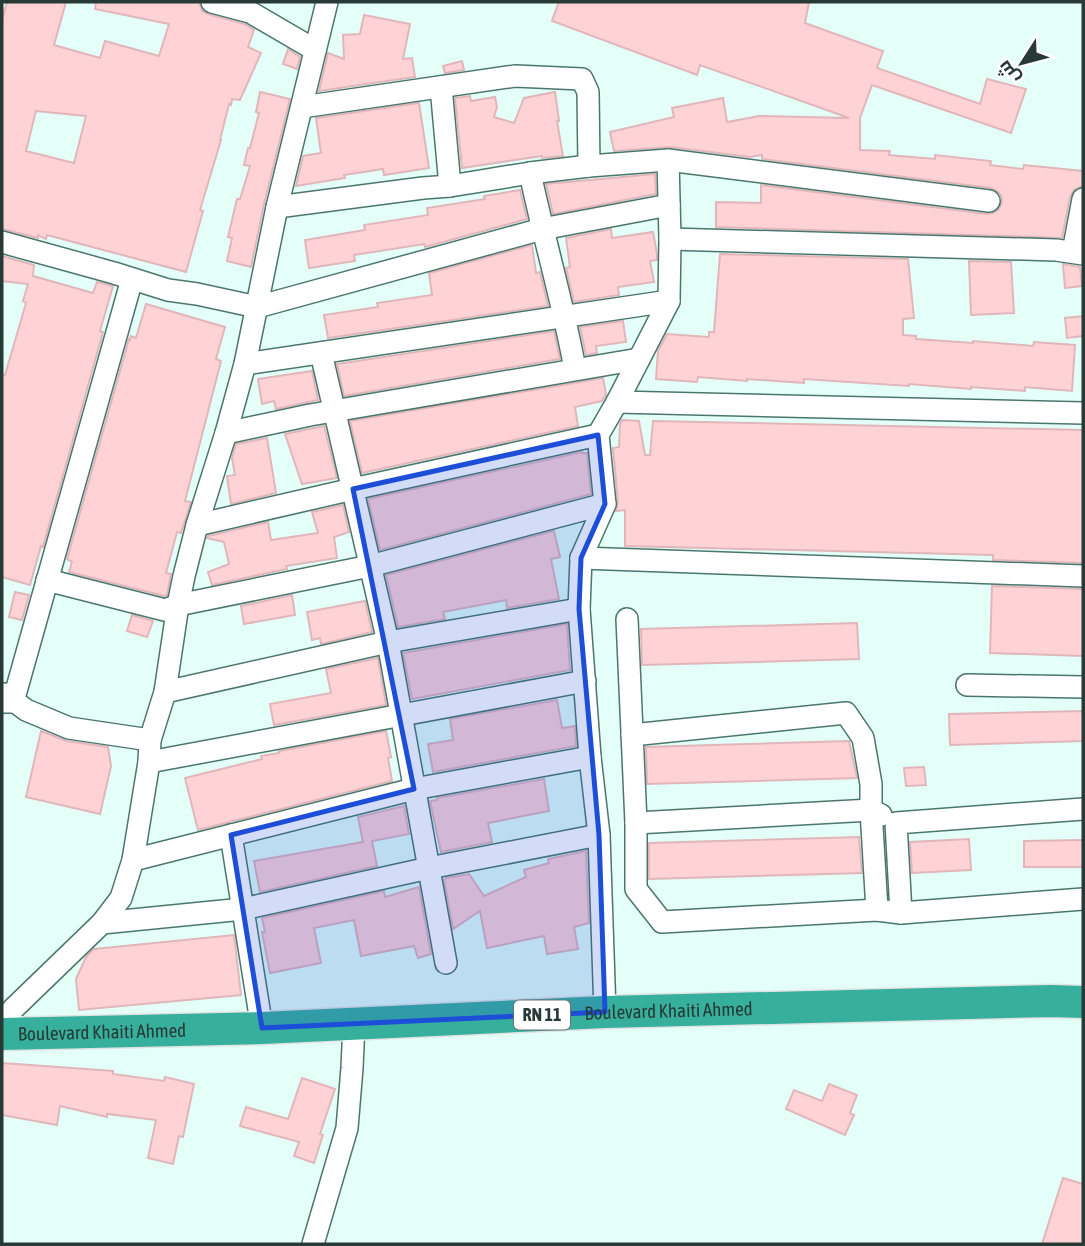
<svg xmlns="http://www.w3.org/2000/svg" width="1085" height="1246" viewBox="0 0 1085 1246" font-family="'Asap Condensed',Cairo,sans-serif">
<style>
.building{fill:#ffd3d6;stroke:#e1b6ba;stroke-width:2;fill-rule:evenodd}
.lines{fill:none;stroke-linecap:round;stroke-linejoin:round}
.minor-casing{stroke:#4b766d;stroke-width:24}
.highway-casing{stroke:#e1e3e3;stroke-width:35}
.minor{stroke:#fff;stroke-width:21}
.highway{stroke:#36b09d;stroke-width:32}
.marked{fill:#1d4ed8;fill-opacity:0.2;stroke:#1d4ed8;stroke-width:5;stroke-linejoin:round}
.labels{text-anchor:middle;stroke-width:6;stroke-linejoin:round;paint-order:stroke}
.shield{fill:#fff;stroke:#687572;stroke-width:2}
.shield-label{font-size:18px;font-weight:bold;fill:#283a36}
.street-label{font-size:19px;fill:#283a36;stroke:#fff}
</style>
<rect width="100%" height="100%" fill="#e3fff8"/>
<g class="building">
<path d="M7 2H66L54 45 100 58 105 41 159 56 169 24 95 9 96 2H199L202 11 208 14 245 24 254 30 248 47 261 53 240 100 232 99 231 105 229 104 220 140H221L200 210 203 211 186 272 47 235 46 239 38 235V238L2 229V20ZM36 111 86 116 74 163 26 151Z"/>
<polygon points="559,2 809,2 805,23 883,51 877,68 980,104 987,79 1026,89 1011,133 872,85 860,118 860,150 890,151 889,155 935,159 935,155 991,161 990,165 1023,169 1024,165 1083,171 1083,186 1074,190 1070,197 1062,238 716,227 716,202 761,203 761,185 987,214 993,213 999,209 1002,202 1001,195 997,191 991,188 762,159 762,155 750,157 670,147 614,151 610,132 674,117 672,108 723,98 727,122 759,116 849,118 700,65 697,75 552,21"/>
<polygon points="364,15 410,24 403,59 412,58 415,77 319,91 328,53 344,59 343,35 360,34"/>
<polygon points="288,49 300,57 297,69 283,64"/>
<polygon points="462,61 464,70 445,73 443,66"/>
<polygon points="260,92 290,99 264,204 251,267 227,261 232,238 228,237 237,199 240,199 250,166 244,165 248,148 250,148 259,113 256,112"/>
<polygon points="555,92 559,121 557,121 563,156 542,158 542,156 462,168 455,98 470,96 471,101 495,97 497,107 494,117 514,123 524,98"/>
<polygon points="419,103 429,168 384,175 383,169 344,175 345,178 296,186 303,156 321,153 316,118"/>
<polygon points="655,174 656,194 553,214 546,184"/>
<polygon points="520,190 527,219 425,247 424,244 354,255 355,261 309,268 305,240 365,230 364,225 428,215 427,208 485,199 484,196"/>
<polygon points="611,229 612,238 653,232 657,254 657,260 650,261 654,282 618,287 619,295 574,302 566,268 570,267 566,238"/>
<polygon points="532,245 536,273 540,272 548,306 328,338 324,315 378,307 377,303 432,295 429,273"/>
<polygon points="720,254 908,259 914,318 903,319 903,335 916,336 916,339 973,343 973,341 1033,346 1034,342 1075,345 1072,391 1025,387 1025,391 971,387 971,389 909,384 909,386 804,379 804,383 747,379 747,381 698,377 697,382 656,379 658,351 667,334 709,337 709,332 714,332"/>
<polygon points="2,256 34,265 33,276 93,293 97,282 113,286 100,331 103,332 43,547 41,546 30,585 2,577 2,375 5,375 26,303 23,301 28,284 2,281"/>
<polygon points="969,261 1011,262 1014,313 971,315"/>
<polygon points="1063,264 1080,267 1082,286 1065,288"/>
<polygon points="146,304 225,327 216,359 221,361 185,501 191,502 181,533 177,532 166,573 171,574 167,595 164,596 69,572 72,562 67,559 129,339 130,340 131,336 136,338"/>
<polygon points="1083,316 1083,336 1067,338 1065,318"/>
<polygon points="623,321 626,342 596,346 597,353 586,355 580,327"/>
<polygon points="554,331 560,359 344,396 337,364"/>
<polygon points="312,371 318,400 276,409 274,401 262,404 258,379"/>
<polygon points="603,378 606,394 602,401 575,407 578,426 362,473 350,421"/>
<polygon points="622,420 639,421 645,455 650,455 653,421 1083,430 1083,563 993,560 993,555 625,546 625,510 616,511 618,503 613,448 619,447 620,424"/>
<polygon points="324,426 337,478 302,484 285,434"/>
<polygon points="267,438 276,493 231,504 227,476 235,475 232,458 236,444"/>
<polygon points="582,452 582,453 587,453 591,494 380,550 368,499"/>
<polygon points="343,505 349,532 334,537 337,558 286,566 287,569 212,585 208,572 229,564 224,542 207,538 208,536 268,522 271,540 318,533 312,512"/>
<polygon points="554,531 560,557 551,559 559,599 507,608 506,600 443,612 445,619 398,627 386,575"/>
<polygon points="992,586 1083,589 1083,656 990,653"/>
<polygon points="15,592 29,595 22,620 9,617"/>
<polygon points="292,595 295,615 244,624 241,606"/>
<polygon points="365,601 372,632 321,644 320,638 312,640 307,612"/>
<polygon points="132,615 153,621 147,637 127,631"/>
<polygon points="857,623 859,659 642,665 641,629"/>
<polygon points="567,624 570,670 412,699 403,653"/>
<polygon points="378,658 386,705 274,725 270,704 331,693 326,669"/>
<polygon points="557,700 562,728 575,726 576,746 433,772 428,744 453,740 450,719"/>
<polygon points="1083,711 1083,741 950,745 949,714"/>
<polygon points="41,731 67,741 108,747 111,766 100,814 26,797"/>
<polygon points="386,731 391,757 388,758 392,781 198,830 185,778 262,759 261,756 279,753 279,751"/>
<polygon points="849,741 857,778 647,784 646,747"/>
<polygon points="924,767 926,785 906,786 904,768"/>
<polygon points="544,779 549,811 488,823 492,842 441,852 430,801 437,800 437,798"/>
<polygon points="404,806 409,834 372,841 377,866 260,892 254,861 363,842 358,817"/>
<polygon points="859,837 862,873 649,879 649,843"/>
<polygon points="969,839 971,870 912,873 910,842"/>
<polygon points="1083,840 1083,867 1024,867 1024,841"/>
<polygon points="586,851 589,923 574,927 578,949 547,954 544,936 487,948 480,911 453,929 444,880 446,878 469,874 484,896 526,877 524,870 549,863 548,859"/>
<polygon points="419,887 431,954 418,958 414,946 361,956 354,920 314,928 321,963 270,973 262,932 265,932 262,918 384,891 385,897"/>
<polygon points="234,935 241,995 79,1010 76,979 86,957 94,949"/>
<polygon points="2,1063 113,1071 113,1074 164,1081 165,1077 194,1084 183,1137 179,1136 173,1164 148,1158 156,1120 107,1114 107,1117 60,1106 57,1125 2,1115"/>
<polygon points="302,1078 335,1089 320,1134 323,1135 314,1163 294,1156 299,1142 240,1126 246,1107 288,1119"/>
<polygon points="829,1084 857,1095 850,1113 854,1115 845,1135 786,1109 794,1090 822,1101"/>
<polygon points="1063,1178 1083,1184 1083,1244 1042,1244"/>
</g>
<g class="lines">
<defs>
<g id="minor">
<polyline points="212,2 250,12 315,50"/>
<polyline points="441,87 450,186"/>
<polyline points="302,107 515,76 582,79 588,92 589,166"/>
<path d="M530 173C544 239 563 303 575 369"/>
<polyline points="277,207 423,188 450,186 530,173 589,166 668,160"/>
<polyline points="670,239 1056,250 1083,254"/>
<polyline points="2,242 114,273 168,290 197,294 257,307 542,229 669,205"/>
<polyline points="1073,252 1083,199"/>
<polyline points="321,353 388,642 446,963"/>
<polyline points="245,364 669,301"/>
<polyline points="617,402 1083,413"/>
<polyline points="226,433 310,415 639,359"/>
<polyline points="197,525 353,489 598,435"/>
<polyline points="581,558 1083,576"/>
<polyline points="47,580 165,610 178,605 370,566 605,504"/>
<polyline points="627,619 636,823 636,889 662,922 877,910 901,913 1083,899"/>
<polyline points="967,685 1083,687"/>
<polyline points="165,692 388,642 579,609"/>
<polyline points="5,694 26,710 69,728 150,740"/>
<polyline points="2,702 13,702 132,279"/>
<polyline points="632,735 846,713 863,738 871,784 871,810 877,910"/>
<polyline points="149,762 585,681"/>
<polyline points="636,823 871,810 881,815"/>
<polyline points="231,835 262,1028"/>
<polyline points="133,860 414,789 590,757"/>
<polyline points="901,913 896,823 1083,809"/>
<polyline points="102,923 243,909 429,868 599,835"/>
<polyline points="605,1012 599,835 590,757 579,609 581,558 605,504 598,435 617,402 669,301 670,239 668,160 989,201"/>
<polyline points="2,1029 13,1009 102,923 121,898 133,860 149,762 150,740 165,692 178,605 184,576 197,525 226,433 245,364 277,207 327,2"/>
<polyline points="313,1244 347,1128 352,1068 354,1024"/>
</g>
<g id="highway">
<path id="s1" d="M2 1034 262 1028 605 1012 1051 1001 1083 1002"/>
</g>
</defs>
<use href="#minor" class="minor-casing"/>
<use href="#highway" class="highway-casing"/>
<use href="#minor" class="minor"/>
<use href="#highway" class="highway"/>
</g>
<path class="marked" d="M598 435 605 504 581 558 579 609 599 835 605 1012 262 1028 231 835 414 789 353 489Z"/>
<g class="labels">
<rect class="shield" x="514" y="1000.5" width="56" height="29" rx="5"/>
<g class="shield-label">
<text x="542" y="1021">RN 11</text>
</g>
<g class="street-label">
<text dy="7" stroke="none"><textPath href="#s1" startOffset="667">Boulevard Khaiti Ahmed</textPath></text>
<text dy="7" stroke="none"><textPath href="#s1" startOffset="100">Boulevard Khaiti Ahmed</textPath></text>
</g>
</g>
<rect width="1085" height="1246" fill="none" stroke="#283a36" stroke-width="7"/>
<g transform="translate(1022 63) rotate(234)" stroke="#ffffff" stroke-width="5" paint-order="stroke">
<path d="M0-5L12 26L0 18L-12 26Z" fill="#283a36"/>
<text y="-10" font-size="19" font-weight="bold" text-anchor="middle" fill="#283a36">ش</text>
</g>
</svg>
